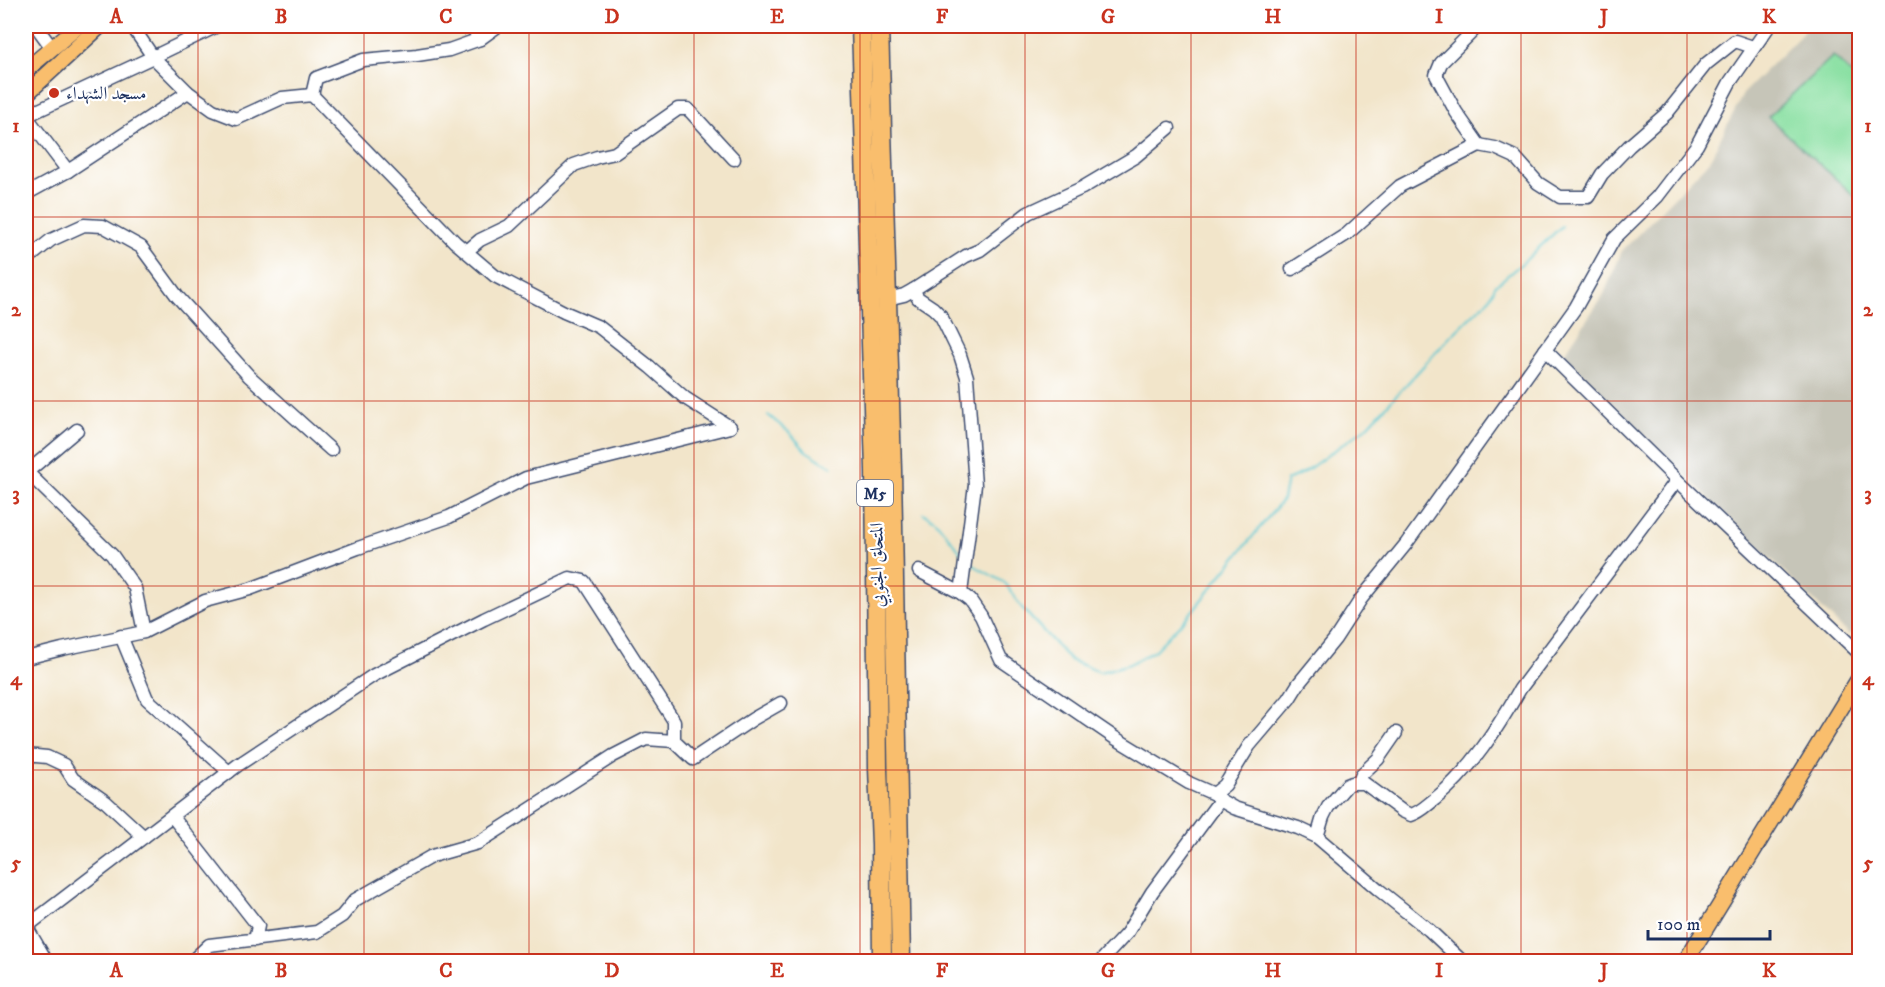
<svg xmlns="http://www.w3.org/2000/svg" width="1885" height="987" viewBox="0 0 1885 987" font-family="'IM FELL DW Pica',Amiri,serif">
<style>
.industrial{fill:#c6c5b8}
.green{fill:#8ae0a3;stroke:#528880;stroke-width:1.5}
.lines{fill:none;stroke-linecap:round;stroke-linejoin:round}
.stream{stroke:#59c6d0;stroke-width:2}
.minor-casing{stroke:#3b4a6e;stroke-width:15}
.major-casing{stroke:#3b4a6e;stroke-width:18}
.highway-casing{stroke:#3b4a6e;stroke-width:21}
.minor{stroke:#fff;stroke-width:12}
.major{stroke:#f9be6d;stroke-width:15}
.highway{stroke:#f9be6d;stroke-width:18}
.grid{fill:none;stroke:#c8321e;stroke-width:1.5;stroke-opacity:0.55}
.poi-dot{fill:#c8321e;stroke:#fff;stroke-width:2}
.labels{text-anchor:middle;stroke-width:4.5;stroke-linejoin:round;paint-order:stroke}
.shield{fill:#fff;stroke:#5f6d8e;stroke-width:1.5}
.shield-label{font-size:16px;font-weight:bold;fill:#1b2f5e}
.poi-label{font-size:18px;fill:#1b2f5e;stroke:#fff;text-anchor:start}
.street-label{font-size:18px;fill:#1b2f5e;stroke:#fff}
.neatline{fill:none;stroke:#c8321e;stroke-width:2}
.grid-label{font-size:20px;text-anchor:middle;font-weight:bold;fill:#c8321e}
</style>
<rect width="100%" height="100%" fill="#fff"/>
<filter id="ink" filterUnits="userSpaceOnUse"><feTurbulence type="fractalNoise" baseFrequency=".0167" numOctaves="2"/><feDisplacementMap in="SourceGraphic" scale="12" xChannelSelector="R" yChannelSelector="G"/><feConvolveMatrix kernelMatrix="1 2 1 2 8 2 1 2 1" color-interpolation-filters="sRGB"/></filter>
<filter id="wash" filterUnits="userSpaceOnUse"><feTurbulence type="fractalNoise" baseFrequency=".008" numOctaves="4" result="noise"/><feDisplacementMap in="SourceGraphic" scale="24" xChannelSelector="R" yChannelSelector="G"/><feGaussianBlur stdDeviation="1.35" result="paint"/><feColorMatrix in="noise" values="0 0 0 0 0 0 0 0 0 0 0 0 0 0 0 0 0 1.4 0 .05"/><feComposite in="paint" operator="in"/></filter>
<g filter="url(#wash)">
<rect width="100%" height="100%" fill="#f2e5ca"/>
<polygon class="industrial" points="1807,26 1859,26 1859,623 1849,635 1563,355 1604,294 1622,251 1709,161 1744,92 1800,36"/>
<polygon class="green" points="1833,56 1859,81 1859,200 1768,117"/>
<g class="lines">
<g class="stream">
<polyline points="768,415 790,433 806,451 832,467"/>
<polyline points="923,513 936,521 962,554"/>
<polyline points="970,563 1005,583 1022,608 1070,660 1100,672 1130,664 1154,651 1190,614 1283,499 1287,480 1303,473 1368,426 1450,337 1490,298 1495,286 1527,259 1562,226"/>
</g>
</g>
</g>
<g filter="url(#ink)">
<g class="lines">
<defs>
<g id="minor">
<polyline points="36,26 52,48"/>
<polyline points="217,26 153,57 188,92 213,110 236,119 282,98 312,95 455,242 495,276 564,312 599,327 650,367 685,398 730,427"/>
<polyline points="471,26 480,39"/>
<polyline points="1478,26 1441,63 1436,75 1456,112 1479,145"/>
<polyline points="312,95 316,78 363,60 417,55 449,50 480,39 498,26"/>
<polyline points="26,116 153,57 132,26"/>
<polyline points="26,116 68,171"/>
<polyline points="26,194 68,171 188,92"/>
<polyline points="467,251 480,240 509,226 574,165 597,157 615,153 678,109 688,109 734,159"/>
<polyline points="26,260 51,240 84,225 103,226 141,247 177,296 249,376 331,450"/>
<polyline points="1292,269 1347,234 1400,186 1479,145 1495,148 1515,157 1538,183 1560,197 1588,197 1602,174 1629,146 1667,113 1706,64 1735,41 1753,47"/>
<polyline points="913,290 918,298 933,308 941,316 960,355 967,377 975,485 961,593"/>
<polyline points="887,299 904,295 913,290 966,256 980,250 1028,213 1082,188 1136,156 1169,128"/>
<polyline points="1545,350 1677,480 1860,654"/>
<polyline points="27,472 112,555 135,588 144,632"/>
<polyline points="26,473 77,430"/>
<polyline points="919,571 961,593 970,600 981,616 1001,660 1115,738 1189,783 1214,794 1220,800 1234,808 1298,828 1317,837 1379,890 1429,930 1463,962"/>
<polyline points="121,636 147,699 229,772"/>
<polyline points="26,658 62,649 144,632 205,601 250,589 358,548 449,517 526,478 730,427"/>
<polyline points="26,755 47,757 64,765 73,779 106,802 144,837"/>
<polyline points="1359,782 1362,774 1378,759 1396,733"/>
<polyline points="1214,794 1225,785 1249,746 1289,699 1299,683 1335,639 1361,599 1406,544 1576,307 1614,239 1657,197 1697,145 1730,82 1769,26"/>
<polyline points="172,816 258,926 255,940"/>
<path d="M1317 837 1323 817 1328 807 1347 785 1352 783H1364L1402 811 1411 815C1421 812 1427 805 1435 799 1471 770 1497 729 1520 689L1677 480"/>
<polyline points="26,926 47,962"/>
<polyline points="26,927 238,765 374,675 484,619 570,578 584,581 674,721 674,741"/>
<polyline points="191,962 209,945 317,932 342,916 355,900 432,856 478,843 613,756 646,739 674,741 693,759 753,719 781,703"/>
<polyline points="1100,962 1127,933 1152,892 1220,800"/>
</g>
<g id="major">
<polyline points="26,70 78,26"/>
<polyline points="26,94 100,26"/>
<polyline points="1685,962 1860,677"/>
</g>
<g id="highway">
<polyline points="861,26 875,470 878,768 881,845 882,962"/>
<polyline points="879,26 892,470 901,962"/>
</g>
</defs>
<use href="#minor" class="minor-casing"/>
<use href="#major" class="major-casing"/>
<use href="#highway" class="highway-casing"/>
<use href="#minor" class="minor"/>
<use href="#major" class="major"/>
<use href="#highway" class="highway"/>
</g>
</g>
<path class="grid" d="M198 26V962M364 26V962M529 26V962M694 26V962M860 26V962M1025 26V962M1191 26V962M1356 26V962M1521 26V962M1687 26V962M26 217H1860M26 401H1860M26 586H1860M26 770H1860"/>
<circle class="poi-dot" cx="54" cy="93" r="6"/>
<g class="labels">
<rect class="shield" x="857" y="480" width="36" height="26" rx="4.5"/>
<g class="shield-label">
<text x="875" y="499">M5</text>
</g>
<g class="poi-label">
<text x="66" y="99">مسجد الشهداء</text>
</g>
<g class="street-label">
<text transform="translate(877 565) rotate(-91)" y="6">المتحلق الجنوبي</text>
</g>
</g>
<rect width="1885" height="987" fill="none" stroke="#fff" stroke-width="66"/>
<path d="M1648 930v9h122v-9" fill="none" stroke="#1b2f5e" stroke-width="3"/>
<text x="1657" y="930" font-size="18" fill="#1b2f5e" stroke="#ffffff" stroke-width="4.5" paint-order="stroke">100 m</text>
<rect x="33" y="33" width="1819" height="921" class="neatline"/>
<g class="grid-label">
<text x="116" y="23">A</text>
<text x="281" y="23">B</text>
<text x="446" y="23">C</text>
<text x="612" y="23">D</text>
<text x="777" y="23">E</text>
<text x="942" y="23">F</text>
<text x="1108" y="23">G</text>
<text x="1273" y="23">H</text>
<text x="1439" y="23">I</text>
<text x="1604" y="23">J</text>
<text x="1769" y="23">K</text>
<text x="16" y="132">1</text>
<text x="1868" y="132">1</text>
<text x="16" y="316">2</text>
<text x="1868" y="316">2</text>
<text x="16" y="500">3</text>
<text x="1868" y="500">3</text>
<text x="16" y="685">4</text>
<text x="1868" y="685">4</text>
<text x="16" y="869">5</text>
<text x="1868" y="869">5</text>
<text x="116" y="977">A</text>
<text x="281" y="977">B</text>
<text x="446" y="977">C</text>
<text x="612" y="977">D</text>
<text x="777" y="977">E</text>
<text x="942" y="977">F</text>
<text x="1108" y="977">G</text>
<text x="1273" y="977">H</text>
<text x="1439" y="977">I</text>
<text x="1604" y="977">J</text>
<text x="1769" y="977">K</text>
</g>
</svg>
